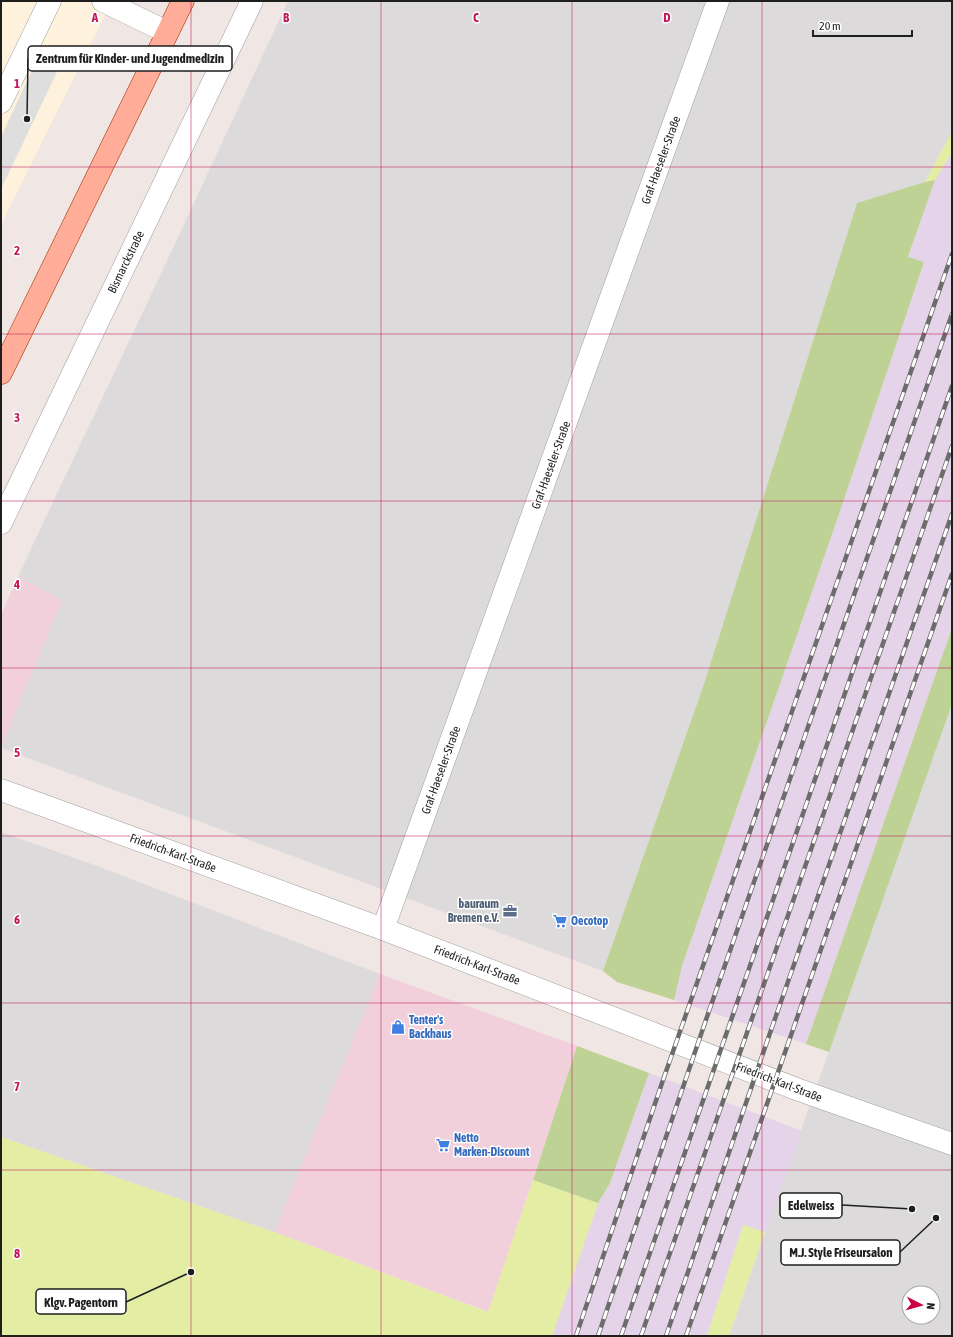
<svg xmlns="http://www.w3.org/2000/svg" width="953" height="1337" viewBox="0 0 953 1337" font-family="'Asap Condensed',sans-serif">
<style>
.residential{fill:#dcdadb;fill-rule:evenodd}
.commercial{fill:#f2d0db}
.industrial{fill:#e5d4e9}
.education{fill:#fff2dc}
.grass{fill:#e3eea4}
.forest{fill:#bdd294}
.parking{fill:#dedede}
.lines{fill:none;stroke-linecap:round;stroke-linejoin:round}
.minor-casing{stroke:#9f9f9f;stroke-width:23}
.major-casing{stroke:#972e00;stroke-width:23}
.minor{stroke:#fff;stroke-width:22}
.major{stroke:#ffad98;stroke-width:22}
.rail-casing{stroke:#6c6c6c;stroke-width:4.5}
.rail{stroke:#fff;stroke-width:3;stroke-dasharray:9;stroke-linecap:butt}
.grid{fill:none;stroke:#c2185b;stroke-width:1;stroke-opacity:0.55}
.labels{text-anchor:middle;stroke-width:3;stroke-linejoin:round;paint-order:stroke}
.street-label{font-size:12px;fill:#1e1e1e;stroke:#fff}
.service-label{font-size:12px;font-weight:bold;fill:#4e5e75;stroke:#fff;text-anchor:end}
.shop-label{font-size:12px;font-weight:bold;fill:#366cbe;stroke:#fff;text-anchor:start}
.grid-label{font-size:13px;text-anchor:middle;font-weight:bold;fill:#c2185b;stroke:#fff;stroke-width:3;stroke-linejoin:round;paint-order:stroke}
.leader{fill:none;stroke:#1e1e1e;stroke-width:1.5}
.callout-dot{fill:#1e1e1e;stroke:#fff;stroke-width:1.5}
.callout{fill:#fff;stroke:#1e1e1e;stroke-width:1.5}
.callout-label{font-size:13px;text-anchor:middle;font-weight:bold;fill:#1e1e1e}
</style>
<rect width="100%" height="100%" fill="#f0e6e3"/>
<g class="residential">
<polygon points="288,1 952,1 952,132 925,182 857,203 703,687 603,971 1,748 62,600 18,577 37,536 160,276"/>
<path d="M952 704V1336H729L765 1232ZM909 1293H933V1317H909Z"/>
<polygon points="1,832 97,866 380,974 274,1232 1,1137"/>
</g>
<g class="commercial">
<polygon points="18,577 62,600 1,748 1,615"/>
<polygon points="380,974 577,1046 489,1312 274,1232"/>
</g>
<g class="industrial">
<polygon points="952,153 952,628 806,1044 674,1000 682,966 838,517 924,262 908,258 935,180"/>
<polygon points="649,1073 802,1131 765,1232 743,1226 707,1336 552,1336 598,1203 610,1183"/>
</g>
<polygon class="education" points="1,1 112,1 1,225"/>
<g class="grass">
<polygon points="952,132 952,153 935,180 925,182"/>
<polygon points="1,1137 274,1232 488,1312 533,1180 598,1203 552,1336 1,1336"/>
<polygon points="743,1225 765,1232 729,1336 707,1336"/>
</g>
<g class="forest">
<polygon points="935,180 908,257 924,262 838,517 682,966 674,1000 617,982 603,971 703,687 857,203 925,182"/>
<polygon points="952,628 952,704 829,1052 806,1044"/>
<polygon points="577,1046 649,1073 610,1183 598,1203 533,1180"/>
</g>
<polygon class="parking" points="36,62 57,72 1,189 1,137"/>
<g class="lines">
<defs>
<g id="minor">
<polyline points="103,1 167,32"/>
<polyline points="1,102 50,1"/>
<polyline points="1,523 252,1"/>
<polyline points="1,790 383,929 799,1090 952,1144"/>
<polyline points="383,929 718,1"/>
</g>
<polyline id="major" points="1,373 183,1"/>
</defs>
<use href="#minor" class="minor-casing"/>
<use href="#major" class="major-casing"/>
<use href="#minor" class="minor"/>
<use href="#major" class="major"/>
<defs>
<g id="rail">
<polyline points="576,1336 662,1083 952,254"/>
<polyline points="598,1336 709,1011 952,314"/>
<polyline points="621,1336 952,386"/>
<polyline points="641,1336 952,446"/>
<polyline points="666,1336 770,1033 952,514"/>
<polyline points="686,1336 952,574"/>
</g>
</defs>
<use href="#rail" class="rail-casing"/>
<use href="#rail" class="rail"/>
</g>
<path class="grid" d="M191 1V1336M381 1V1336M572 1V1336M762 1V1336M1 167H952M1 334H952M1 501H952M1 668H952M1 836H952M1 1003H952M1 1170H952"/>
<defs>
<symbol id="office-bare" viewBox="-9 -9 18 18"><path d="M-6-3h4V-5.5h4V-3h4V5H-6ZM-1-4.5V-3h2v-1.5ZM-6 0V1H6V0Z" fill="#5c6f8a" stroke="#fff" stroke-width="2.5" paint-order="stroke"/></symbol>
<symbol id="supermarket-bare" viewBox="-9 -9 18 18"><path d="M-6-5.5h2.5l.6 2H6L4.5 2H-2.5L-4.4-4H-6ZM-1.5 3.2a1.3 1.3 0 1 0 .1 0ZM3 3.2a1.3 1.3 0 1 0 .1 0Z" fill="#3f7fe0" stroke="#fff" stroke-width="2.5" paint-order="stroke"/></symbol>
<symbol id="shop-bare" viewBox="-9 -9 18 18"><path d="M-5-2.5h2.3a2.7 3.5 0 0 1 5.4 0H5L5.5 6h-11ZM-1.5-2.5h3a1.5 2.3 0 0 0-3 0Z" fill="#3f7fe0" stroke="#fff" stroke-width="2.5" paint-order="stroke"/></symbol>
</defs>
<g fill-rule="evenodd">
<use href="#office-bare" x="500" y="901" width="20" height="20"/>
<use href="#supermarket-bare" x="550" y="911" width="20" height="20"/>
<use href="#shop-bare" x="388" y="1017" width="20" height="20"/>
<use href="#supermarket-bare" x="433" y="1135" width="20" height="20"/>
</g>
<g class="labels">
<g class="street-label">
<text transform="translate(661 160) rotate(-70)" y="4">Graf-Haeseler-Straße</text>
<text transform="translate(126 262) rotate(-64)" y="4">Bismarckstraße</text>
<text transform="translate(551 465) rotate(-70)" y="4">Graf-Haeseler-Straße</text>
<text transform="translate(441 770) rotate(-70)" y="4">Graf-Haeseler-Straße</text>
<text transform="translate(173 853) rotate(20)" y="4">Friedrich-Karl-Straße</text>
<text transform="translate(477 965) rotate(21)" y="4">Friedrich-Karl-Straße</text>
<text transform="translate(779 1082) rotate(21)" y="4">Friedrich-Karl-Straße</text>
</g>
<g class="service-label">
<text x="499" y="908">bauraum<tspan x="499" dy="14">Bremen e.V.</tspan></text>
</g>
<g class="shop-label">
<text x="571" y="925">Oecotop</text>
<text x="409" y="1024">Tenter's<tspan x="409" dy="14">Backhaus</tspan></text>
<text x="454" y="1142">Netto<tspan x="454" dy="14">Marken-Discount</tspan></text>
</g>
</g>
<g class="grid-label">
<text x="95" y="22">A</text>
<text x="286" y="22">B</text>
<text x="476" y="22">C</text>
<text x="667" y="22">D</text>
<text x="17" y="88">1</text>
<text x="17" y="255">2</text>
<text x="17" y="422">3</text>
<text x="17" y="589">4</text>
<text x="17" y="757">5</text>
<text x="17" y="924">6</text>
<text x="17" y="1091">7</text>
<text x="17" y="1258">8</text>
</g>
<path class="leader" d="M27 119L28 58M912 1209L842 1205M936 1218L900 1252M191 1272L126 1302"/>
<g class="callout-dot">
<circle cx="27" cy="119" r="4"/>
<circle cx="912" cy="1209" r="4"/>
<circle cx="936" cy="1218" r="4"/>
<circle cx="191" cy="1272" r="4"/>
</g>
<g class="callout">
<rect x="28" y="46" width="204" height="25" rx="4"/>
<rect x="780" y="1193" width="62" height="25" rx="4"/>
<rect x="781" y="1240" width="119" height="25" rx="4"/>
<rect x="36" y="1289" width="90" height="25" rx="4"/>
</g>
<g class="callout-label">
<text x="130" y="63">Zentrum für Kinder- und Jugendmedizin</text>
<text x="811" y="1210">Edelweiss</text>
<text x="841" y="1257">M.J. Style Friseursalon</text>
<text x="81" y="1307">Klgv. Pagentorn</text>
</g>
<rect width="953" height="1337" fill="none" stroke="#1e1e1e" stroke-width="4"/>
<g transform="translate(921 1305) rotate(96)"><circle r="19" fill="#ffffff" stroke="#a5a5a5"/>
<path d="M0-3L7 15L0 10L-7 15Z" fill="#cb004a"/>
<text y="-6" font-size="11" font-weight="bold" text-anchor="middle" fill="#1e1e1e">N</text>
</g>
<path d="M813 30v6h99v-6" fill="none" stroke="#1e1e1e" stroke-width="2"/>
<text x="819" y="30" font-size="12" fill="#1e1e1e" stroke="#ffffff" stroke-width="3" paint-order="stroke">20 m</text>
</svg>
